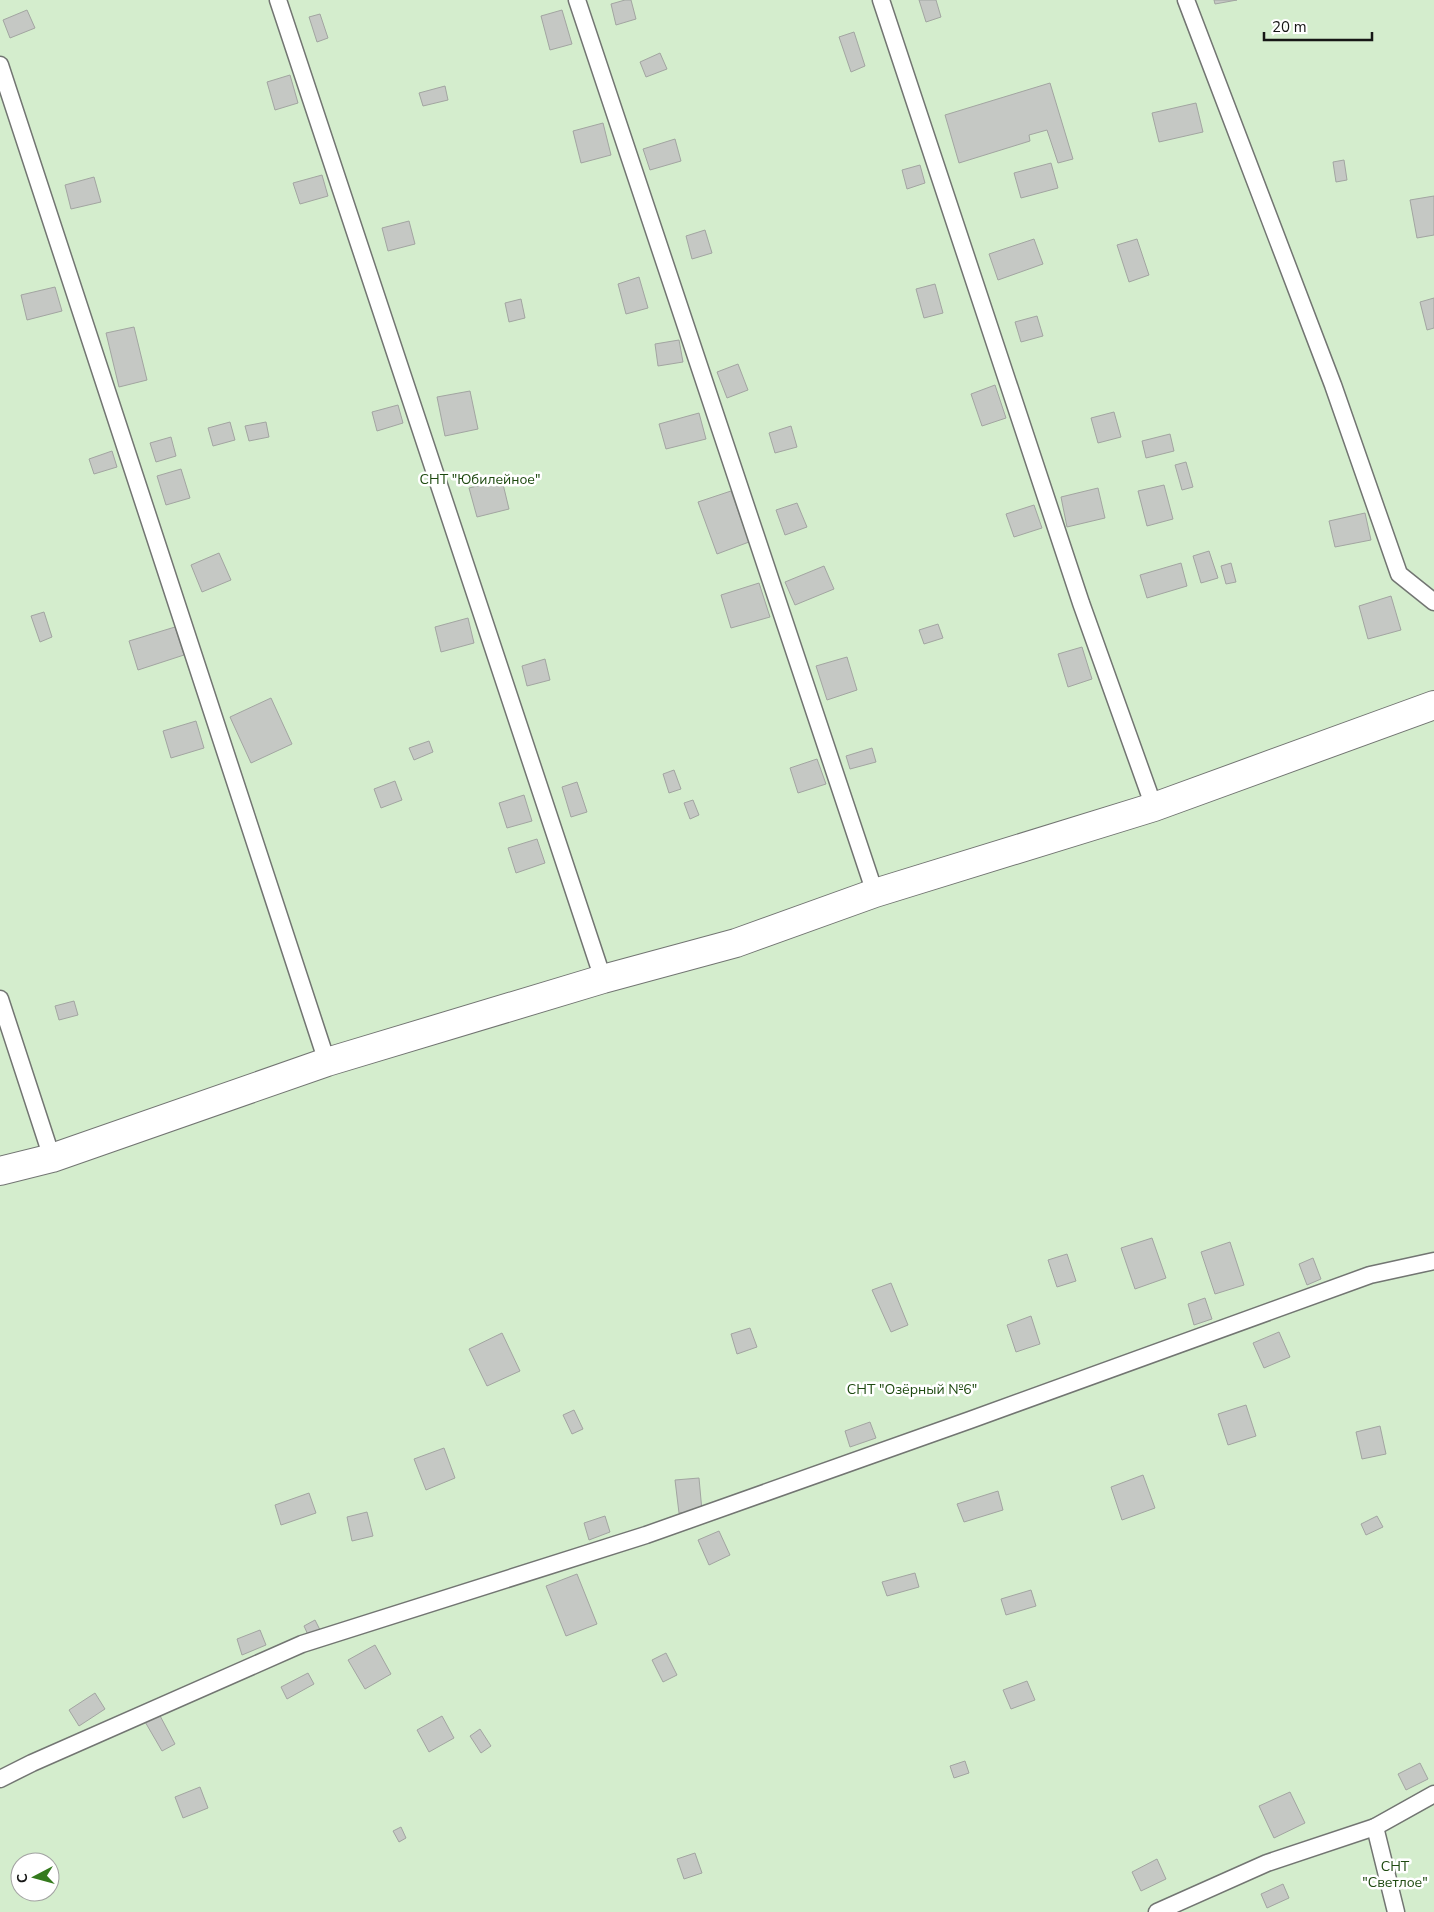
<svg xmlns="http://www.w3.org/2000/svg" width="1434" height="1912" viewBox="0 0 1434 1912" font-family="'Nunito Sans',sans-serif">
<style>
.green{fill:#d4edcd;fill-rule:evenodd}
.building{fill:#c5c8c4;stroke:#a2a5a1}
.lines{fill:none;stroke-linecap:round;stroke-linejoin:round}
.lane-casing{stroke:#727572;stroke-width:19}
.street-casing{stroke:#727572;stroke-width:30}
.lane{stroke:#fff;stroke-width:16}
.street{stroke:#fff;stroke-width:28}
.labels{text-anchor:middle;stroke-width:5;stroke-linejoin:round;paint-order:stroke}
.park-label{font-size:14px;fill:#1e4a10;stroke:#fff}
</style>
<rect width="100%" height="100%" fill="#f8fbf7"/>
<path class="green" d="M0 0H1434V1912H0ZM20 1862H50V1892H20Z"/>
<g class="building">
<polygon points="625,0 631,0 636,19 616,25 611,4"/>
<polygon points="919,0 936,0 941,17 926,22"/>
<polygon points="1214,0 1237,0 1215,4"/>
<polygon points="27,10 35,28 10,38 3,20"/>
<polygon points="562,10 572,44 550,50 541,16"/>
<polygon points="320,14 328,38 317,42 309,17"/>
<polygon points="854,32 865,66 851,72 839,37"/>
<polygon points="660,53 667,69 646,77 640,62"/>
<polygon points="290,75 298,103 275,110 267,82"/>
<polygon points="1050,83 1073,159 1058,163 1047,130 1029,135 1030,141 959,163 945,115"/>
<polygon points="445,86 448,100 423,106 419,93"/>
<polygon points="1196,103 1203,132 1159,142 1152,113"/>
<polygon points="603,123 611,155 581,163 573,131"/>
<polygon points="675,139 681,161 650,170 643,149"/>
<polygon points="1344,160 1347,180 1336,182 1333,162"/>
<polygon points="1051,163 1058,188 1021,198 1014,173"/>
<polygon points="920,165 925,183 907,189 902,170"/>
<polygon points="322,175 328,196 300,204 293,183"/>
<polygon points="94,177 101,202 71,209 65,185"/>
<polygon points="1434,196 1434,235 1417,238 1410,200"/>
<polygon points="409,221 415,244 388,251 382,228"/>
<polygon points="705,230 712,253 692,259 686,236"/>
<polygon points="1034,239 1043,264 998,280 989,254"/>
<polygon points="1137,239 1149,275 1129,282 1117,245"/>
<polygon points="639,277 648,308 626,314 618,284"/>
<polygon points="935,284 943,313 924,318 916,289"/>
<polygon points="55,287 62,311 27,320 21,295"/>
<polygon points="1434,298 1434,328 1427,330 1420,302"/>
<polygon points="521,299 525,318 509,322 505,303"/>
<polygon points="1037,316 1043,336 1021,342 1015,322"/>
<polygon points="134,327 147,380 119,387 106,333"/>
<polygon points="679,340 683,362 658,366 655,344"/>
<polygon points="738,364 748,390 727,398 717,372"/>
<polygon points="995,385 1006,418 982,426 971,394"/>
<polygon points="470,391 478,429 445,436 437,397"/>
<polygon points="398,405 403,423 377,431 372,412"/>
<polygon points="1114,412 1121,437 1098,443 1091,418"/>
<polygon points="699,413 706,439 666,449 659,424"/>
<polygon points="230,422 235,440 213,446 208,428"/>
<polygon points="266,422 269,437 249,441 245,426"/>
<polygon points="791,426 797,447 775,453 769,433"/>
<polygon points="1170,434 1174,451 1146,458 1142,441"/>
<polygon points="171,437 176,456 156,462 150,443"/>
<polygon points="112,451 117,467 94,474 89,459"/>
<polygon points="1186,462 1193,487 1182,490 1175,465"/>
<polygon points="181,469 190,498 166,505 157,476"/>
<polygon points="502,480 509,509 477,517 469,488"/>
<polygon points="1164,485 1173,519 1147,526 1138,491"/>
<polygon points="1098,488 1105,518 1067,527 1061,497"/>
<polygon points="731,491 749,542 717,554 698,502"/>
<polygon points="797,503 807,527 785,535 776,510"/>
<polygon points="1034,505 1042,528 1014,537 1006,514"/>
<polygon points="1365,513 1371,540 1335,547 1329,521"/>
<polygon points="1209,551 1218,578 1201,583 1193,556"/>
<polygon points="219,553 231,580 202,592 191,565"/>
<polygon points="1181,563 1187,586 1147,598 1140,575"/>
<polygon points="1231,563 1236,582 1226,584 1221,566"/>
<polygon points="824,566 834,589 795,605 785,582"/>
<polygon points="759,583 770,617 731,628 721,595"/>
<polygon points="1391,596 1401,630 1368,639 1359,606"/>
<polygon points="44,612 52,637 40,642 31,616"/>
<polygon points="468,618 474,643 441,652 435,627"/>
<polygon points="938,624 943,638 924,644 919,630"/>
<polygon points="175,627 184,655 138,670 129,641"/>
<polygon points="1082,647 1092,679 1068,687 1058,654"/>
<polygon points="847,657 857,690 827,700 816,666"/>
<polygon points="545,659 550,680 527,686 522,666"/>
<polygon points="271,698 292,744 251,763 230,717"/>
<polygon points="196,721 204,748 171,758 163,731"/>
<polygon points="429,741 433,752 414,760 409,748"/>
<polygon points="872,748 876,762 850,769 846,756"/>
<polygon points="817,759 826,784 798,793 790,768"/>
<polygon points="674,770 681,789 669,793 663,774"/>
<polygon points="395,781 402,800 381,808 374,789"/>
<polygon points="577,782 587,812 571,817 562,787"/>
<polygon points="524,795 532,821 507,828 499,803"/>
<polygon points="693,800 699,815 690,819 684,803"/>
<polygon points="537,839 545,863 516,873 508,848"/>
<polygon points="74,1001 78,1015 59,1020 55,1006"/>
<polygon points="1152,1238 1166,1278 1135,1289 1121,1248"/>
<polygon points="1230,1242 1244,1285 1215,1294 1201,1252"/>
<polygon points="1067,1254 1076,1281 1057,1287 1048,1260"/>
<polygon points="1313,1258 1321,1279 1307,1285 1299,1264"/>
<polygon points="891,1283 908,1325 891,1332 872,1290"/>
<polygon points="1205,1298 1212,1319 1194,1325 1188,1304"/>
<polygon points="1031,1316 1040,1344 1016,1352 1007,1325"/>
<polygon points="750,1328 757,1347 737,1354 731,1334"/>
<polygon points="1279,1332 1290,1357 1264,1368 1253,1343"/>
<polygon points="502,1333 520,1371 487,1386 469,1349"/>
<polygon points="1246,1405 1256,1436 1228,1445 1218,1414"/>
<polygon points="574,1410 583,1429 572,1434 563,1415"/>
<polygon points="870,1422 876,1438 850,1447 845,1431"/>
<polygon points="1380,1426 1386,1454 1362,1459 1356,1432"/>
<polygon points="444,1448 455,1478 426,1490 414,1459"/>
<polygon points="1143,1475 1155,1508 1122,1520 1111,1487"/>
<polygon points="699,1478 702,1511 679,1513 675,1480"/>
<polygon points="998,1491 1003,1510 964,1522 957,1504"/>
<polygon points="309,1493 316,1513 281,1525 275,1505"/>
<polygon points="367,1512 373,1536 352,1541 347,1517"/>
<polygon points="605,1516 610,1532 589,1540 584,1523"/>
<polygon points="1377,1516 1383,1527 1366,1535 1361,1524"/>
<polygon points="719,1531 730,1555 709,1565 698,1540"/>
<polygon points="915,1573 919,1587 887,1596 882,1582"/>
<polygon points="577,1574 597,1624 566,1636 546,1586"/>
<polygon points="1031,1590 1036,1606 1006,1615 1001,1599"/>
<polygon points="315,1620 321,1632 309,1637 304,1626"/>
<polygon points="260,1630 266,1645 242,1655 237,1639"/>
<polygon points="375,1645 391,1674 365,1689 348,1660"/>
<polygon points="666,1653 677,1675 663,1682 652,1660"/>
<polygon points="308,1673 314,1684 287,1699 281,1687"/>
<polygon points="1027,1681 1035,1700 1011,1709 1003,1690"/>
<polygon points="95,1693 105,1709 79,1726 69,1710"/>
<polygon points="158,1712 175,1744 162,1751 144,1720"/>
<polygon points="442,1716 454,1738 429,1752 417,1730"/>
<polygon points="480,1729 491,1746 481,1753 470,1736"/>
<polygon points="965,1761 969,1773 954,1778 950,1766"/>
<polygon points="1420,1763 1428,1779 1406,1790 1398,1774"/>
<polygon points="200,1787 208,1808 183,1818 175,1797"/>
<polygon points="1290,1792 1305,1823 1274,1838 1259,1806"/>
<polygon points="401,1827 406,1838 399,1842 393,1831"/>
<polygon points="695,1853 702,1873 684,1879 677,1859"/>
<polygon points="1157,1859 1166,1879 1141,1891 1132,1872"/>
<polygon points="1283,1884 1289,1898 1267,1908 1261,1894"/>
</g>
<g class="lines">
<defs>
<g id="lane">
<polyline points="278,0 603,979"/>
<polyline points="577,0 875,893"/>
<polyline points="881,0 1081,603 1154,807"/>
<polyline points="1186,0 1333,385 1399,574 1434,602"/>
<polyline points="0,65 327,1062"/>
<polyline points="0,999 52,1158"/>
<polyline points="0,1779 32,1763 302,1644 646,1535 970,1420 1370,1275 1434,1261"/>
<polyline points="1375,1827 1396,1912"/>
<polyline points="1157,1912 1267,1863 1375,1827 1434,1794"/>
</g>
<polyline id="street" points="0,1171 52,1158 327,1062 603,979 736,943 875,893 1154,807 1434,705"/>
</defs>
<use href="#lane" class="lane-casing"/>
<use href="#street" class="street-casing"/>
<use href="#lane" class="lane"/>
<use href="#street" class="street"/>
</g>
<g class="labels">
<g class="park-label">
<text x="480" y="484">СНТ "Юбилейное"</text>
<text x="912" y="1394">СНТ "Озёрный №6"</text>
<text x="1395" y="1871">СНТ<tspan x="1395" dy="16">"Светлое"</tspan></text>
</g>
</g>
<g transform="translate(35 1877) rotate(264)"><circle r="24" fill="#ffffff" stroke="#a2a2a2"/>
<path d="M0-4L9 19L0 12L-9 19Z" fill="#347a1d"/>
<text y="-8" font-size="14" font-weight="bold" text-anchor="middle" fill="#161716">С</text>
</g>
<path d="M1264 32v8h108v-8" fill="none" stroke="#161716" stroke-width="2.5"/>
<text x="1272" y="32" font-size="15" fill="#161716" stroke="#ffffff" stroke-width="4" paint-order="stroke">20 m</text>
</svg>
